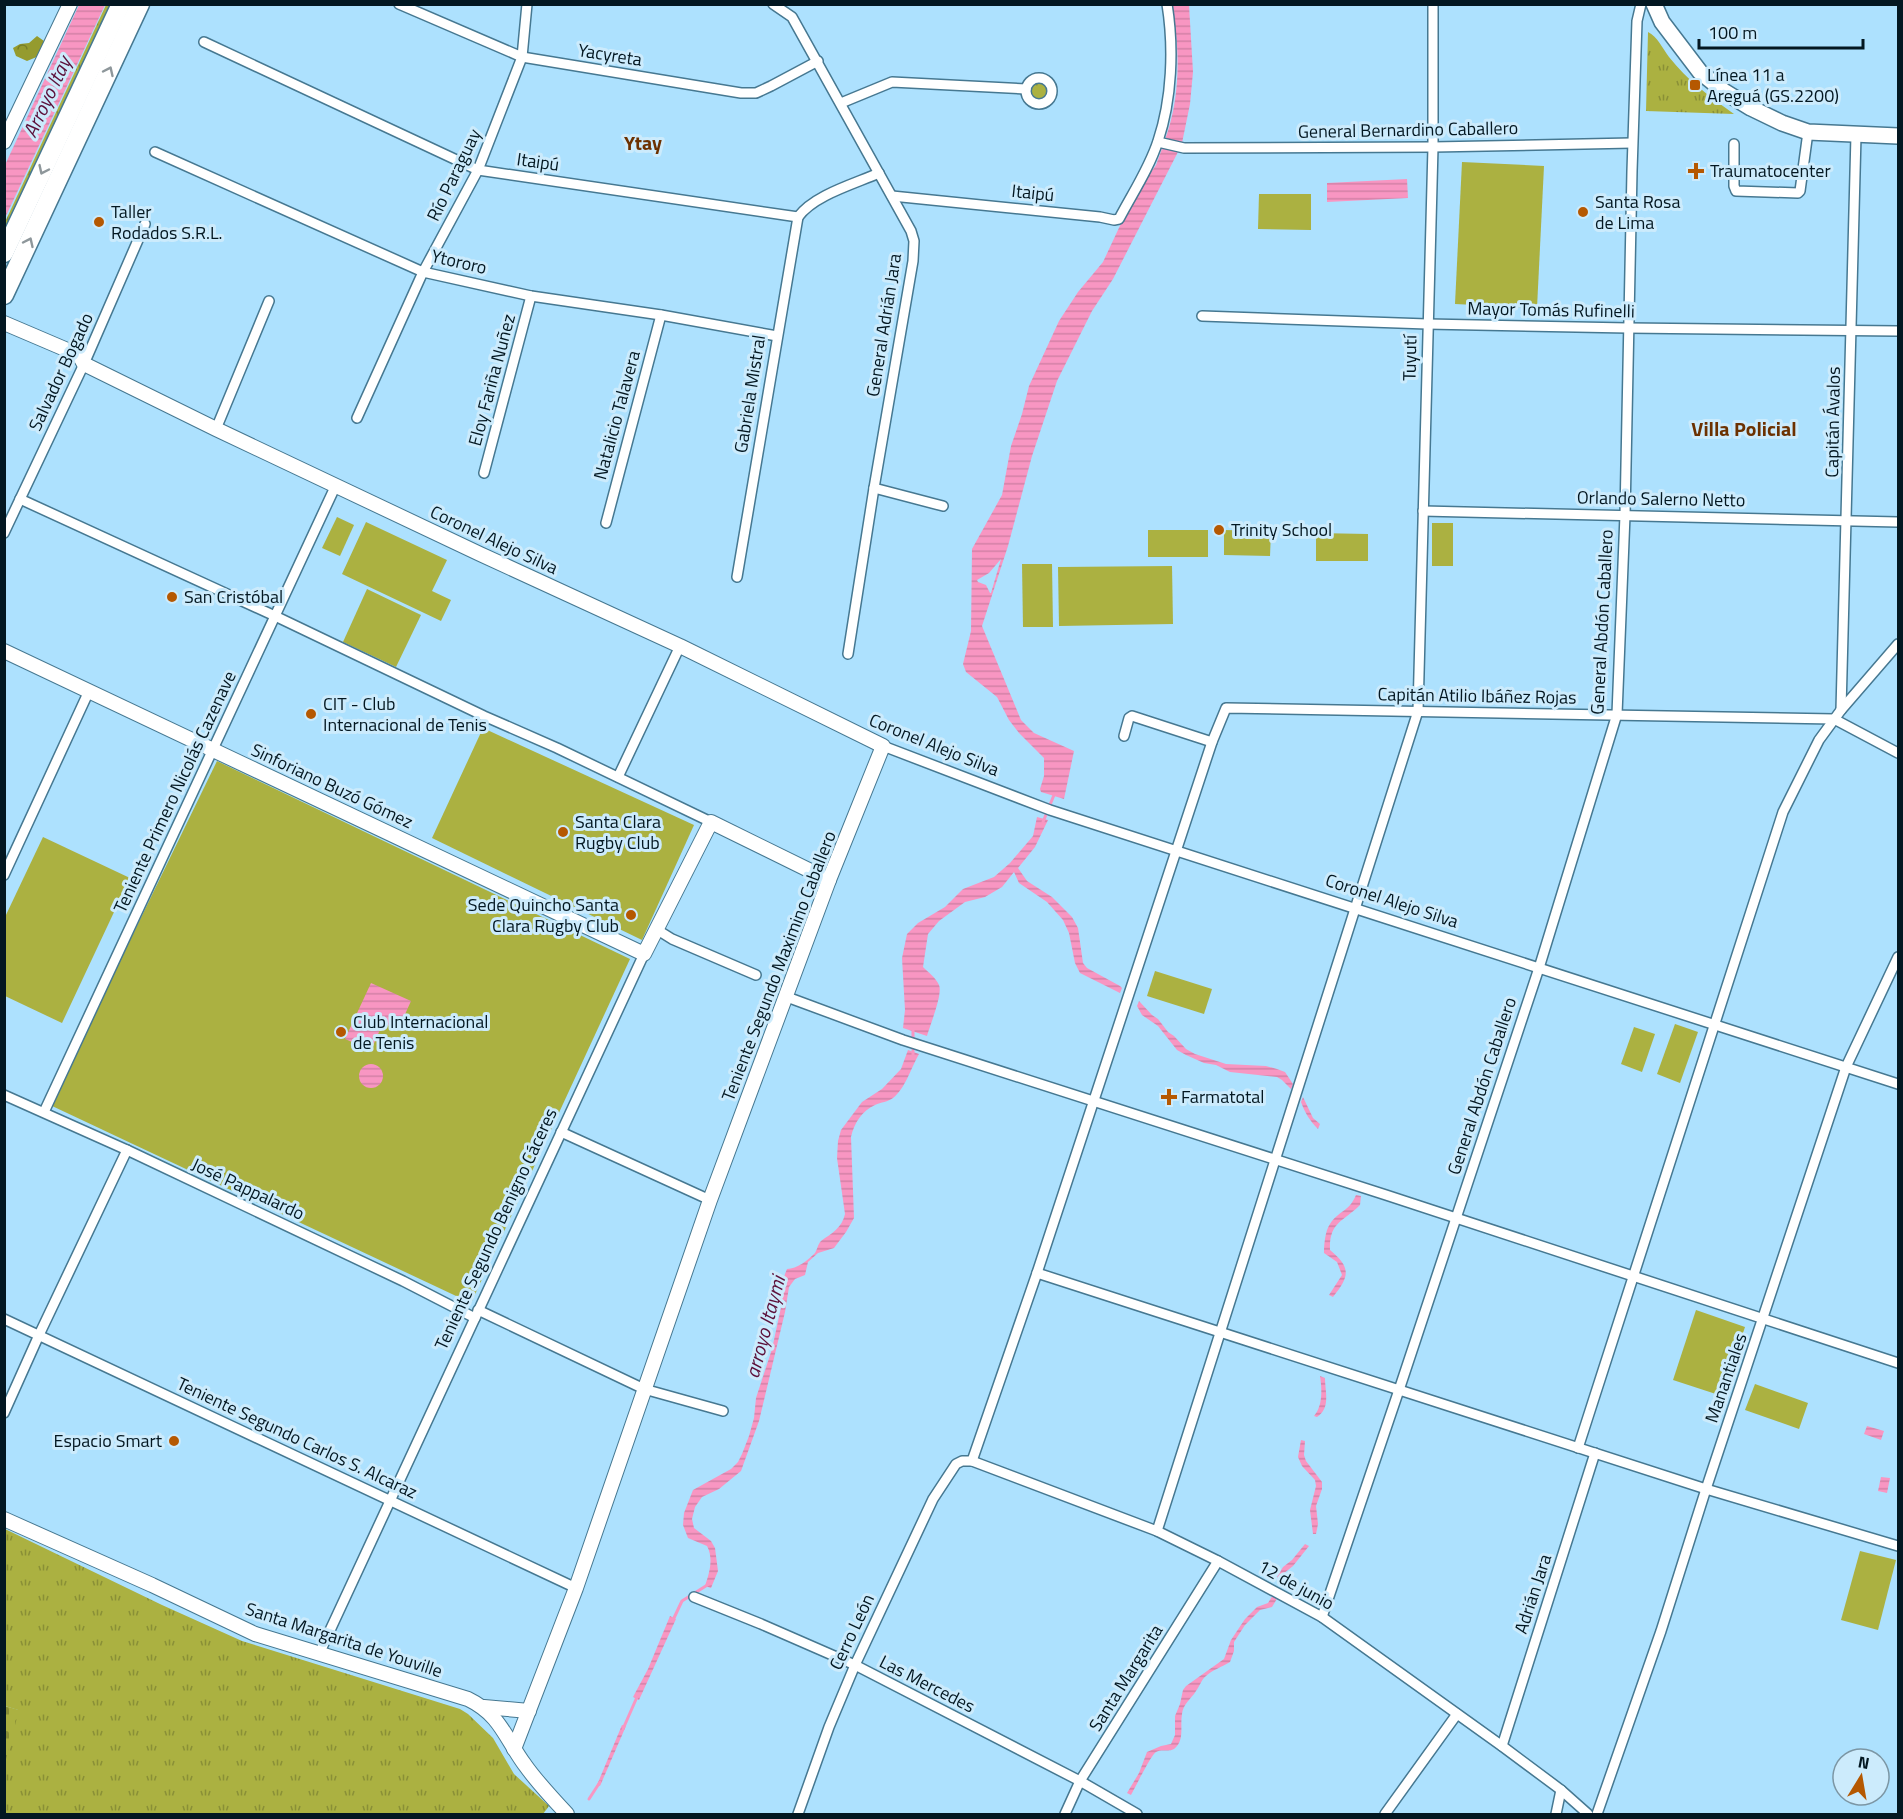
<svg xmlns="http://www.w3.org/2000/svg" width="1903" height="1819" viewBox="0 0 1903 1819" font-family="'Titillium Web',sans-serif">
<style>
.grass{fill:url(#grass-tufts)}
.forest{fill:url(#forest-crowns)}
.cemetery{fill:url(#cemetery-stones)}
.pitch{fill:#abb141}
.water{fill:url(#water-rules);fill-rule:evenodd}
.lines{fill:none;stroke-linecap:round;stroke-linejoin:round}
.stream{stroke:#f896c2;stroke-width:3}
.street-casing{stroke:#467891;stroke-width:12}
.secondary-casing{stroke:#467891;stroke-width:16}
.primary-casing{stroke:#467891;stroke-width:18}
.highway-casing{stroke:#467891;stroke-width:21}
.street{stroke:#fff;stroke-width:9}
.secondary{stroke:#fff;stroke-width:14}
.primary{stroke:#fff;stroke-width:15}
.highway{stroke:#fff;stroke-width:18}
.oneway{stroke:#8e979b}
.poi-dot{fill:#b55801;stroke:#ccebfc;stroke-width:2}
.labels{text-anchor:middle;stroke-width:6;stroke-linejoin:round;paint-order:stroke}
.street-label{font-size:18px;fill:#031721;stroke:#ccebfc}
.poi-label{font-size:18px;fill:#031721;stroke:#ccebfc;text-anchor:start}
.water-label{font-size:20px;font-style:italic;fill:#5c103a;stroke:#ccebfc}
.neighbourhood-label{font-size:20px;font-weight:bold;fill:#6c3100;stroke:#ccebfc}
</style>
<defs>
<pattern id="grass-tufts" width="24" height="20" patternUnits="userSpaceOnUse" patternTransform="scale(1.5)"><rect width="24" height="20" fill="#abb141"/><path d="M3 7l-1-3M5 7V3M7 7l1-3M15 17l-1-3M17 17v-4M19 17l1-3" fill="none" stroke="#898f36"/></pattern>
<pattern id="forest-crowns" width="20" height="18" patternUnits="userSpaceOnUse" patternTransform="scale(1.5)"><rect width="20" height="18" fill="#959b2e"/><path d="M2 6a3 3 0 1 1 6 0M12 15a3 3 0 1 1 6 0" fill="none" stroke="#777d27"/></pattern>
<pattern id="cemetery-stones" width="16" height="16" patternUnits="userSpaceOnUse" patternTransform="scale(1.5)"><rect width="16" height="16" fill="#abb141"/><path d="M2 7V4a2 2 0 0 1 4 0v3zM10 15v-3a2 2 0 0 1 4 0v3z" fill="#898f36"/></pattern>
<pattern id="water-rules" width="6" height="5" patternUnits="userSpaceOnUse" patternTransform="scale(1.5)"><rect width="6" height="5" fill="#f896c2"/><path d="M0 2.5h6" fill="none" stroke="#d381a6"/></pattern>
</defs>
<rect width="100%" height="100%" fill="#ade1fe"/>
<g class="grass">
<polygon points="106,5 114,5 5,239 5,222"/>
<path d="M1648 32C1657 36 1663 49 1669 57 1687 80 1710 97 1734 114L1646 111Z"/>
<circle cx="1039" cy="91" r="8"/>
<polygon points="5,1529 162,1605 242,1641 460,1709 468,1714 493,1738 514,1774 549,1806 543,1814 5,1814 4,1763 18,1710 5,1706"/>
</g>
<polygon class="forest" points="37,36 44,41 39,56 27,61 16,56 13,48 20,44 29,43"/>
<polygon class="cemetery" points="5,1706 19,1710 5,1763 4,1706"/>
<g class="pitch">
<polygon points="1462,162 1544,166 1537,308 1455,304"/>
<polygon points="1259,194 1311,194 1311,230 1258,229"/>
<polygon points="337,517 354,525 340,556 322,548"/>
<polygon points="366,522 447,560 432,591 451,600 441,621 342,574"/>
<rect x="1432" y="523" width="21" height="43"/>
<rect x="1148" y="530" width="60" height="27"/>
<polygon points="1224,530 1271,531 1270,556 1224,555"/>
<polygon points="1316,533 1368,534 1368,561 1316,561"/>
<polygon points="1022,564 1052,564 1053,627 1023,627"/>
<polygon points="1172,566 1173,624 1059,626 1058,567"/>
<polygon points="367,589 421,615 396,667 343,642"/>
<polygon points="483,728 694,825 642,940 432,838"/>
<polygon points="217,761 630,959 471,1303 50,1105"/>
<polygon points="43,837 130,878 62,1023 5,996 5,917"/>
<polygon points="1155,971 1212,989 1204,1014 1147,996"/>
<polygon points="1675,1024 1698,1032 1680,1083 1657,1074"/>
<polygon points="1634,1027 1655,1034 1642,1072 1621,1064"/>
<polygon points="1696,1310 1745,1327 1722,1396 1673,1380"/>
<polygon points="1755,1384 1808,1403 1799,1429 1745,1410"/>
<polygon points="1860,1551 1896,1560 1878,1630 1841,1620"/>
</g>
<g class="water">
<polygon points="79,5 105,5 5,218 5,165"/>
<path d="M1172 5H1189L1193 72 1190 104 1182 143 1165 140C1181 96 1180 50 1172 5Z"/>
<path d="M1163 146 1179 150 1113 279 1092 311 1057 381 1032 456 1008 546 982 626 1021 720 1034 733 1074 751 1064 799 1041 792 1040 789 1044 776V758L1019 733 1009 720 997 697 966 672 963 664 971 631 972 549 1002 495 1011 446 1022 414 1029 386 1059 321 1078 292 1103 262 1132 200 1156 165ZM1001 559 991 593H990L986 585 978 582 977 580 989 573Z"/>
<polygon points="1407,179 1408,198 1327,202 1327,183"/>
<path d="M1037 817 1048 820 1035 847 1018 868 1027 881 1052 897 1072 917 1078 928 1083 963 1087 968 1120 986 1122 988 1120 993 1080 973 1075 963 1069 933 1063 920 1047 902 1019 883 1014 872 1002 887 985 897 965 902 939 921 928 934 923 967C928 972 936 978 939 985 943 994 930 1025 927 1036L903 1028 905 1010 902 958 907 934 918 923 945 907 963 889 994 877 1010 863 1033 836Z"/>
<polygon points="371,983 411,1001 398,1030 383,1023 371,1050 345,1039"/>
<polygon points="1139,1001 1152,1015 1158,1019 1168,1032 1174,1036 1186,1049 1195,1054 1226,1064 1266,1066 1277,1069 1285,1072 1293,1084 1291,1089 1282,1080 1277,1077 1230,1072 1216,1065 1204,1063 1186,1055 1177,1050 1158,1026 1142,1015 1137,1006"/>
<path d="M908 1050 919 1054C911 1068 905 1089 893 1098 888 1102 881 1102 875 1105 862 1111 854 1123 851 1137L854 1218 846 1232 834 1248 818 1253 808 1262 805 1275 795 1279 789 1287 785 1312 759 1421 741 1471 719 1489 702 1497 695 1507 692 1519 694 1528 711 1541 715 1548 718 1571 711 1588 705 1586C709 1574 714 1559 707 1546L688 1538 683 1525 684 1513 693 1490 731 1469 738 1462 742 1454 749 1436 754 1418 756 1398 772 1349 782 1303 780 1293 785 1274 787 1269C797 1269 808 1260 815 1253 817 1250 818 1244 821 1241 832 1233 842 1228 845 1214L837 1158 838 1141 841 1130 862 1102 882 1089 901 1069Z"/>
<circle cx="371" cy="1076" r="12"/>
<path d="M1303 1097 1313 1118 1320 1124 1318 1129C1310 1121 1305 1113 1301 1102Z"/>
<path d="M1356 1195 1361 1196 1360 1205C1343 1222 1329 1222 1330 1250 1352 1268 1349 1277 1333 1297L1329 1295 1342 1275 1337 1262 1324 1253C1324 1245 1325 1231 1330 1224 1338 1211 1349 1212 1356 1195Z"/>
<path d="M1320 1376 1325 1378C1325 1392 1331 1408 1317 1417L1314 1416C1323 1406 1322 1389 1320 1376Z"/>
<polygon points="1867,1426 1884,1431 1881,1440 1864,1434"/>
<polygon points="1301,1440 1305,1441 1304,1455 1306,1461 1322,1482 1322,1489 1316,1506 1318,1524 1316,1534 1313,1534 1310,1510 1316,1486 1315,1480 1302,1466 1298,1457"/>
<polygon points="1881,1477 1890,1478 1887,1493 1878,1491"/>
<polygon points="1305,1544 1309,1546 1293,1566 1283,1574 1282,1580 1277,1577 1283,1567 1292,1560"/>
<path d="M1273 1595 1278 1597 1272 1607 1260 1610 1245 1625 1234 1642V1651L1230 1662C1222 1667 1212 1670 1206 1676 1201 1680 1200 1686 1196 1691 1191 1699 1183 1704 1182 1714 1180 1725 1184 1737 1177 1746 1171 1754 1163 1748 1156 1752 1151 1755 1135 1788 1131 1795L1127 1793 1139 1773 1147 1752 1161 1746 1171 1744 1175 1735V1716L1180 1704 1183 1690 1186 1686 1224 1659 1231 1640 1245 1619 1257 1607 1268 1603Z"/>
<polygon points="670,1616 676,1619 639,1700 633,1697 648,1669"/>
<polygon points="622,1725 626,1726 600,1786 597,1785"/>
</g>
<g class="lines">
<g class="stream">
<polyline points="1043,822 1054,795"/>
<polyline points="913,1055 913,1029"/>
<polyline points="673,1620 682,1601 709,1584"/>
<polyline points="623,1729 637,1697"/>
<polyline points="589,1799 600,1782"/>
</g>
<defs>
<g id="street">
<polyline points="399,4 522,57 741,93 756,93 771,86 818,61"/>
<polyline points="773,4 792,17 911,231 914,241 913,261 874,488 848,654"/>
<path d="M204 42 478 170 798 217C814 195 854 184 879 173"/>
<circle cx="1039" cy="91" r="13"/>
<polyline points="841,103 892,82 1026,89"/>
<polyline points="1158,142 1184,148 1433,147 1632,143"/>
<polyline points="1734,144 1734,186 1736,191 1798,193 1800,191 1808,132"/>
<polyline points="155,152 423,272 531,296 661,315 777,336"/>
<path d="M892 196 1100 217 1114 220 1119 219C1132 194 1149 169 1158 141 1172 99 1174 48 1167 4"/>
<polyline points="1202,316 1427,324 1628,328 1898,331"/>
<polyline points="357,418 423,272 478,170 522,57 527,4"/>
<polyline points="216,429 269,301"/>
<polyline points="484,473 531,296"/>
<polyline points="874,488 943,506"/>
<polyline points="20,499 275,616 484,716 557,748 711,822"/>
<polyline points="1423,511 1898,522"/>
<polyline points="606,523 661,315"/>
<polyline points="4,533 84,364 145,224"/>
<polyline points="737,577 798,217"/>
<polyline points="1841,710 1856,135"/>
<polyline points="1124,736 1129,718 1132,716 1212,742"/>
<polyline points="883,746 1050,810 1898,1084"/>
<polyline points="618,777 680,646"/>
<polyline points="4,875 89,691"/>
<polyline points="656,929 672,939 756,975"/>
<polyline points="787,997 903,1040 1386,1195 1898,1363"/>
<polyline points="4,1095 127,1150 403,1281 475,1318"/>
<polyline points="44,1112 336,485"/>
<polyline points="561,1132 710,1200"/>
<polyline points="1037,1273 1706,1489 1898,1546"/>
<polyline points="478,1310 644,1389 723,1411"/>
<polyline points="4,1319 576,1588"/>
<polyline points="4,1413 39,1335 127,1150"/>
<polyline points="1578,1448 1783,812 1819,740 1841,710 1898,644"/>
<polyline points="972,1461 1037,1273 1212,742 1226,708 1834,719 1898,753"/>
<polyline points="1157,1531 1418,711 1433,147 1433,4"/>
<polyline points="694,1597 761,1624 855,1665 1080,1781 1137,1814"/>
<polyline points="1322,1617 1399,1390 1539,968 1617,714 1625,515 1632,171 1637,21 1641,4"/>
<polyline points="319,1654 644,954"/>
<polyline points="1502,1746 1595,1453"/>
<polyline points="798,1814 829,1727 855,1665 933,1499 956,1464 962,1461 972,1461 1157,1531 1218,1561 1322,1617 1502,1746 1561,1790 1588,1814"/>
<polyline points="1065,1814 1080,1781 1218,1561"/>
<polyline points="1385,1814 1457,1714"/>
<polyline points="1556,1814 1561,1790"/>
<polyline points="1597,1814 1661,1631 1706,1489 1846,1067 1898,957"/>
</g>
<g id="secondary">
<polyline points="4,142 70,4"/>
<polyline points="4,323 79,355 84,364 216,429 480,554 680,646 883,746 829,880 710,1200 576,1588 514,1749"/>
<polyline points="4,651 644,954 711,822 829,880"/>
<path d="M4 1519 152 1585 255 1634 468 1699C501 1715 505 1738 525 1765 537 1782 552 1798 567 1814"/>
<polyline points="484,1707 529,1711"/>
</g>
<polyline id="primary" points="1654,4 1662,22 1700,72 1725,92 1751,108 1782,123 1808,132 1898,136"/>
<g id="highway">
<polyline points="4,253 121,4"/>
<polyline points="4,295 140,4"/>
</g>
</defs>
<use href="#street" class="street-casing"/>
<use href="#secondary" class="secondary-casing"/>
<use href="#primary" class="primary-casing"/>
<use href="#highway" class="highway-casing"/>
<use href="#street" class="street"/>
<use href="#secondary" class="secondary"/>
<use href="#primary" class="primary"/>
<use href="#highway" class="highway"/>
</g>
<defs><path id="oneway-chevron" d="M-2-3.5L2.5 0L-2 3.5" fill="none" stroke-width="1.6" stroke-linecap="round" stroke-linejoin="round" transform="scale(1.5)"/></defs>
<g class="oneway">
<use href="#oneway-chevron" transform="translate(109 71) rotate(-65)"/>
<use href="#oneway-chevron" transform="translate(43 170) rotate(115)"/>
<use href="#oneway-chevron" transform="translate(29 242) rotate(-65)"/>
</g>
<g class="poi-dot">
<rect x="1689" y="79" width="12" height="12" rx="3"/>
<path d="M1693 162h6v6h6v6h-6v6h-6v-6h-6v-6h6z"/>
<circle cx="1583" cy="212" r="6"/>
<circle cx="99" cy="222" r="6"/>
<circle cx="1219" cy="530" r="6"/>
<circle cx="172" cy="597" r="6"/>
<circle cx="311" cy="714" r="6"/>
<circle cx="563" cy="832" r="6"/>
<circle cx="631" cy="915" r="6"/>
<circle cx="341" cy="1032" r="6"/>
<path d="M1166 1088h6v6h6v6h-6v6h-6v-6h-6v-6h6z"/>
<circle cx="174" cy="1441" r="6"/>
</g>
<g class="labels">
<g class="street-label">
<text transform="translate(610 55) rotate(9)" y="6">Yacyreta</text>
<text transform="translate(1408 130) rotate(-1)" y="6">General Bernardino Caballero</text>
<text transform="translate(538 162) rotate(8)" y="6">Itaipú</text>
<text transform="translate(454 175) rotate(-64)" y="6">Río Paraguay</text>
<text transform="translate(1033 193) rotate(6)" y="6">Itaipú</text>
<text transform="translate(459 262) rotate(13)" y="6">Ytororo</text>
<text transform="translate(1551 310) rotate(1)" y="6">Mayor Tomás Rufinelli</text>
<text transform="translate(884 325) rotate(-81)" y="6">General Adrián Jara</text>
<text transform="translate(1410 358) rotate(-89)" y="6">Tuyutí</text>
<text transform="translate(61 372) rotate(-65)" y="6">Salvador Bogado</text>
<text transform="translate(492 380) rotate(-75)" y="6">Eloy Fariña Nuñez</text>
<text transform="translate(750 394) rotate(-81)" y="6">Gabriela Mistral</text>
<text transform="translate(617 415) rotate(-75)" y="6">Natalicio Talavera</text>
<text transform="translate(1833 422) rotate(-89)" y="6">Capitán Ávalos</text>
<text transform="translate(1661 499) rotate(1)" y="6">Orlando Salerno Netto</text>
<text transform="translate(494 540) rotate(25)" y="6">Coronel Alejo Silva</text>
<text transform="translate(1602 622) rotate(-87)" y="6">General Abdón Caballero</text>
<text transform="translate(1477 696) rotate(1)" y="6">Capitán Atilio Ibáñez Rojas</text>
<text transform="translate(934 745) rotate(22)" y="6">Coronel Alejo Silva</text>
<text transform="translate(332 786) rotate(25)" y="6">Sinforiano Buzó Gómez</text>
<text transform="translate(175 792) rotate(-65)" y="6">Teniente Primero Nicolás Cazenave</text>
<text transform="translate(1392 901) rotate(18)" y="6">Coronel Alejo Silva</text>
<text transform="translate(779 966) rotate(-69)" y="6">Teniente Segundo Maximino Caballero</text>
<text transform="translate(1482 1086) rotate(-72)" y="6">General Abdón Caballero</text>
<text transform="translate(248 1189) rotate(25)" y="6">José Pappalardo</text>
<text transform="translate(496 1229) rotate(-65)" y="6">Teniente Segundo Benigno Cáceres</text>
<text transform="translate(1726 1378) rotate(-71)" y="6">Manantiales</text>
<text transform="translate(297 1438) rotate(25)" y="6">Teniente Segundo Carlos S. Alcaraz</text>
<text transform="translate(1296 1585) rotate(29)" y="6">12 de junio</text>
<text transform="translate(1533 1594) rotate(-72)" y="6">Adrián Jara</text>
<text transform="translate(852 1632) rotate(-65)" y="6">Cerro León</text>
<text transform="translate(344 1640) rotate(18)" y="6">Santa Margarita de Youville</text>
<text transform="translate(1126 1678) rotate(-58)" y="6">Santa Margarita</text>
<text transform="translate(927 1684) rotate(27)" y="6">Las Mercedes</text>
</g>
<g class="poi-label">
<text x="1707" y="81">Línea 11 a<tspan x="1707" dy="21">Areguá (GS.2200)</tspan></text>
<text x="1710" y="177">Traumatocenter</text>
<text x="1595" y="208">Santa Rosa<tspan x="1595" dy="21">de Lima</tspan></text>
<text x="111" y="218">Taller<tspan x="111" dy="21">Rodados S.R.L.</tspan></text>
<text x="1231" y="536">Trinity School</text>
<text x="184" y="603">San Cristóbal</text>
<text x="323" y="710">CIT - Club<tspan x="323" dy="21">Internacional de Tenis</tspan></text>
<text x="575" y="828">Santa Clara<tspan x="575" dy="21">Rugby Club</tspan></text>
<text x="619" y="911" text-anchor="end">Sede Quincho Santa<tspan x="619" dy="21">Clara Rugby Club</tspan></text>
<text x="353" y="1028">Club Internacional<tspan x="353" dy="21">de Tenis</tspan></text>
<text x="1181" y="1103">Farmatotal</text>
<text x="162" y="1447" text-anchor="end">Espacio Smart</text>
</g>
<g class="water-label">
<text transform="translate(47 97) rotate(-65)" y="7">Arroyo Itay</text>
<text transform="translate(765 1327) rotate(-75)" y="7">arroyo Itaymi</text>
</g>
<g class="neighbourhood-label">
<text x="643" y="150">Ytay</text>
<text x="1744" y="436">Villa Policial</text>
</g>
</g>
<rect width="1903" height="1819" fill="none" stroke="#031721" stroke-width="12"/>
<g transform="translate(1861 1777) rotate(11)"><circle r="28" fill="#ccebfc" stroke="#7c96a4" stroke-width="1.5"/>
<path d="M0-4.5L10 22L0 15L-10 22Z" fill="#b55801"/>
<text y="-9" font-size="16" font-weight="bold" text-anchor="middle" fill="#031721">N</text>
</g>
<path d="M1699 39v9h164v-9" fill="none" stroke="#031721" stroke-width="3"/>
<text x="1708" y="39" font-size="18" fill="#031721" stroke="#ccebfc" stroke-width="4.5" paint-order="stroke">100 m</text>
</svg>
